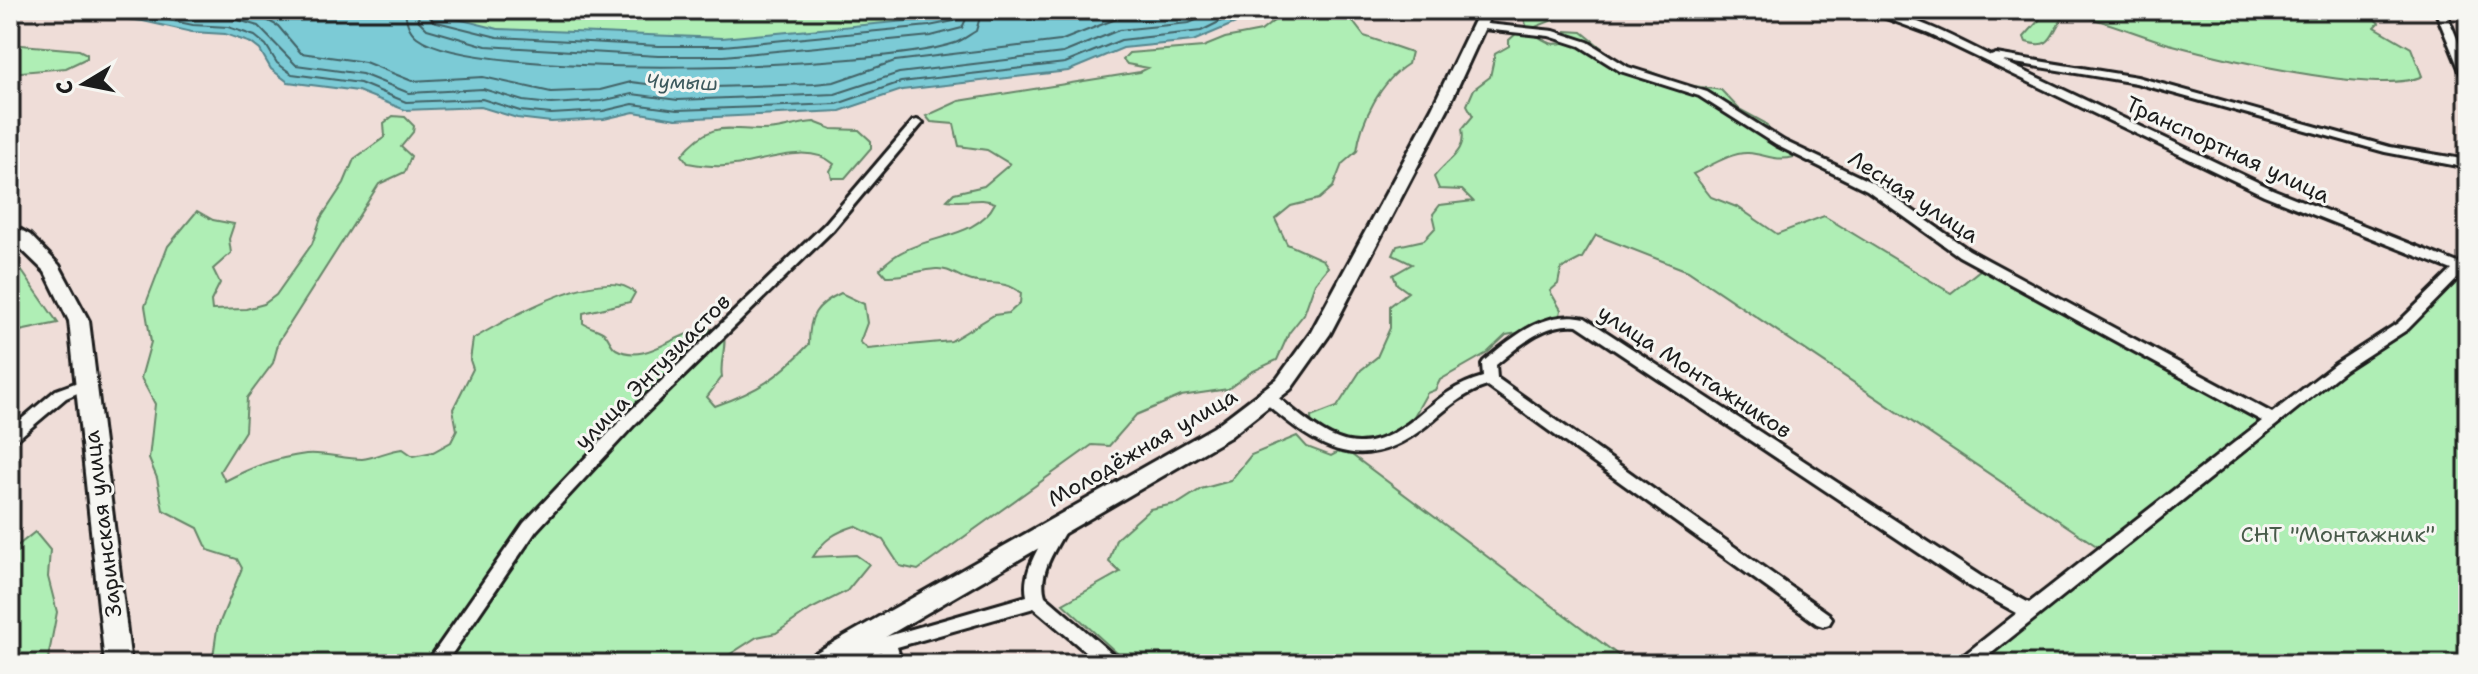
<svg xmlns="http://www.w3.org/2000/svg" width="2478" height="674" viewBox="0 0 2478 674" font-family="'Shantell Sans',sans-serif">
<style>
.green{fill:#afeeb5;stroke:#668568;stroke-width:2}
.water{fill:#7bcbd6;stroke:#55858c;stroke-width:2}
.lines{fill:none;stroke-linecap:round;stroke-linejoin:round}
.shore{stroke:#426266;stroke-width:2}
.street-casing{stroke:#1c1c1c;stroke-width:6}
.secondary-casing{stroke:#1c1c1c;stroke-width:6}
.street{fill:#f6f6f2;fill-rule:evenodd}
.secondary{fill:#f6f6f2;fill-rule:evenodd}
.labels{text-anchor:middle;stroke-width:6;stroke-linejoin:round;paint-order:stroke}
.far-water-label{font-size:20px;font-style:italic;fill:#3d595d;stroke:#f6f6f2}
.street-label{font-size:22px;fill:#1c1c1c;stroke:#f6f6f2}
.park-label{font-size:22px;fill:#485b4a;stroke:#f6f6f2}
</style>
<rect width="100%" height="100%" fill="#efddd8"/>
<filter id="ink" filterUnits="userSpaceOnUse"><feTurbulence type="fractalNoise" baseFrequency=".0125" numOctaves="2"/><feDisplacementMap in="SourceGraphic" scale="16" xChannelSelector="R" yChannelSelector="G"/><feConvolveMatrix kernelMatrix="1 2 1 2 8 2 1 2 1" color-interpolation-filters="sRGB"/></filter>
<g filter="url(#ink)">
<g class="green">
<path d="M422 10H970C817 41 654 47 498 29 473 27 447 17 422 10Z"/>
<path d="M1293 10H1420L1407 15 1351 19 1364 36 1411 52 1408 64C1381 81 1361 120 1357 151L1342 164 1333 187 1319 199 1291 206 1275 219 1287 244 1323 260 1328 267 1315 283 1304 314 1289 333 1277 360 1251 372 1228 389 1181 396 1136 415 1109 446 1092 445 918 570 900 566 883 540 855 526C836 532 824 539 813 557L856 555 869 564 847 591 811 609 776 633 757 637 721 660 704 664H212L217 629 242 568 237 559 208 550 198 528 163 510 157 478 149 459 155 404 141 378 151 342 145 306 168 246 197 211 213 220 234 224 229 239 231 253 213 269 220 283 211 301 212 310 246 309 264 304 276 295 312 244 321 218 344 183 354 159 385 137 384 123 393 116 405 117 414 126 413 132 401 147 411 156 405 172 379 184 279 341 273 363 247 398 245 431 220 471 225 481C252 467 275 458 306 454 324 452 343 459 362 459 375 458 389 450 403 449L413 456 433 452 451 442 457 430 453 409 473 369 470 360 473 339C505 320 604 262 635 293L630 302 583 313V323C590 328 600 329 605 334 610 339 610 345 616 349 651 368 682 320 723 331 728 347 719 360 722 377L707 397 715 406C758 391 778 378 809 344 809 316 815 305 841 293L864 304 867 323 860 342 868 349 951 341 994 315 1009 313 1020 303 1021 293C1005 280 990 285 972 281 958 278 951 268 936 269 918 270 905 277 886 276L880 269C913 231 974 245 995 203 980 196 964 204 947 200L954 193 984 186 1010 164 987 150 959 146 954 124 931 122 926 116 959 101 1140 72 1148 68 1127 64 1123 59 1129 53 1203 47 1225 38 1261 31 1285 12Z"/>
<path d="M1551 10H1578L1535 27 1530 32C1543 38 1549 48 1565 42L1566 31 1582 32 1629 70 1649 71 1680 84 1721 90 1739 109 1765 123 1775 139 1794 157C1776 162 1765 154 1748 153 1731 152 1709 167 1693 174L1711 197 1739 208 1777 234 1824 216 1951 293 1990 262 2276 418 2403 326 2468 261V664H1965L2104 551 1688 271 1596 235 1582 258 1561 269 1558 284 1550 291 1561 310 1560 315 1530 331 1506 335 1487 353 1440 380 1435 390 1427 393 1404 434C1362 448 1353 444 1312 430L1311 417 1337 407 1361 370 1377 357 1390 328V306L1408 292 1397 284 1393 275 1412 264 1393 255 1397 246 1424 240 1436 227 1433 214 1440 205 1473 201 1462 190 1439 189 1434 177C1447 159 1467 153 1462 129L1473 116 1467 105 1474 89 1490 77 1495 54 1509 46V40L1526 25 1524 19Z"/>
<path d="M2040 10H2364L2379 23 2375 27 2411 48 2422 76C2382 97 2217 57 2169 44 2136 34 2102 19 2069 13 2049 26 2058 52 2026 42L2024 37 2040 19Z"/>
<polygon points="10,44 79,50 87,54 87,58 66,68 10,73"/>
<path d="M814 122 832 129 859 130 871 141V148L845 178H832L830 171 834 164C807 140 757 165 725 166 714 167 699 165 688 163L682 155C715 113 737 135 776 129 789 127 800 123 814 122Z"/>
<polygon points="10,254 58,323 10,333"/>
<polygon points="1297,436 1307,447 1331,456 1344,449 1630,664 1129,664 1063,604 1120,572 1109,562 1116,539 1150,509 1179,503 1201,489 1230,481 1251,455"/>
<polygon points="35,532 50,550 48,577 57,612 47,664 10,664 10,560 16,547"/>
</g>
<polygon class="water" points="57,10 422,10 498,29 722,38 928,19 970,10 1293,10 1252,16 1193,41 1123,48 1068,71 902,90 840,111 676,119 634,112 604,119 551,122 517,118 481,107 405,110 358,91 288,82 271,69 260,50 251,43 225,34 192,32 143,21"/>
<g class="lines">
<g class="shore">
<polyline points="121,10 193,25 228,27 255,36 266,45 277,63 292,74 360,83 406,102 482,99 520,111 551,114 603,111 633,104 677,110 837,104 901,82 1065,63 1121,40 1201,31 1243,10"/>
<polyline points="175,10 228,17 258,26 296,65 362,74 409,93 483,89 523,101 551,104 601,101 632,94 678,100 835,94 899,73 1063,53 1119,30 1189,23 1219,10"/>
<polyline points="248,10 278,26 301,53 365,62 412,81 483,77 551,92 600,90 631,82 679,88 814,84 834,82 895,61 1060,41 1116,19 1193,10"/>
<path d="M405 10C406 20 408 30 417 37 476 82 878 69 955 43 962 41 969 35 976 31L982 10"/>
<polyline points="417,10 419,21 427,29 486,46 658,56 724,56 931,36 962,28 970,10"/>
<polyline points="427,10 433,21 497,37 659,46 723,46 929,26 954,21 960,10"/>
</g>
<defs>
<g id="street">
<path d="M1864 10C1905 10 1954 38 1991 56L1996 54 2137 77 2390 147 2468 160V168L2385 152 2136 83 2003 61 2272 189 2458 263 2468 257V268L2408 329 2345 370 1978 664H1956L1959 659 2017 613 1970 587 1577 325C1544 322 1519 346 1496 365L1497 378 1829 614 1832 619 1829 624 1823 626 1817 624 1487 386C1463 393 1445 410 1426 426 1361 478 1318 448 1264 402L1262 398 1264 394H1274C1328 439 1357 467 1419 415 1439 398 1457 384 1483 377L1482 364 1484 361C1513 337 1545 309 1585 318L1982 577 2029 603 2262 421 1959 256 1867 190 1776 145 1699 96 1620 71 1580 46 1549 36 1474 28V24L1478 23 1554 31 1588 42 1628 67 1707 92 1784 141 1875 184 1969 250 2272 413 2335 364 2398 323 2452 270 2264 195 1929 34Z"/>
<polygon points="2435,10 2445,10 2468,65 2468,81 2463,78"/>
<polygon points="917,120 923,123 921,125 833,230 634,425 536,531 445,664 426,664 524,523 624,417 825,224 913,121"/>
<polygon points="86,379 91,381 93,384 91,387 66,398 15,441 10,442 10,429 56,390"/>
<path d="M1061 517 1067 519 1069 523C1059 546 1037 570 1045 596L1118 659 1121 664H1100L1034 608 897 647 902 664H884L881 652 845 662 839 660 836 655 839 650 1027 596C1021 570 1043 541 1055 519Z"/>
</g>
<g id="secondary">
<polygon points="1479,10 1493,10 1448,108 1330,334 1291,389 1230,437 839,664 804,664 808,657 1214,427 1277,379 1311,332 1432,108"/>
<polygon points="10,224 30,235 59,265 89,321 131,664 105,664 69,321 45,272 10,238"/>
</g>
</defs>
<use href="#street" class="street-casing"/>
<use href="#secondary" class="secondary-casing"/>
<use href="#street" class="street"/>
<use href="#secondary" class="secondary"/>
</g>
</g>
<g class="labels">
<g class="far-water-label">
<text transform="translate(682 82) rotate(2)" y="7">Чумыш</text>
</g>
<g class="street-label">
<text transform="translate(2228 149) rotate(25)" y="8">Транспортная улица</text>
<text transform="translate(1914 196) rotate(33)" y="8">Лесная улица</text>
<text transform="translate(652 371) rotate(-45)" y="8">улица Энтузиастов</text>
<text transform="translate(1695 371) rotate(33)" y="8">улица Монтажников</text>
<text transform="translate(1142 447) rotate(-30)" y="8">Молодёжная улица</text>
<text transform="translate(102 524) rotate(-97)" y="8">Заринская улица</text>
</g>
<g class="park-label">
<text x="2338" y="542">СНТ "Монтажник"</text>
</g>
</g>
<rect width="2478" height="674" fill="none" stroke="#f6f6f2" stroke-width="40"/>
<rect x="20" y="20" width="2438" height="634" fill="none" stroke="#1c1c1c" stroke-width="3" filter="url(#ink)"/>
<g transform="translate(84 84) rotate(260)" stroke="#f6f6f2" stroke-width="6" paint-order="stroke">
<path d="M0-6L14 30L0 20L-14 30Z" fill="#1c1c1c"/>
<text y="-12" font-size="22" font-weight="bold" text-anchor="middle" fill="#1c1c1c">С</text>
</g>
</svg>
